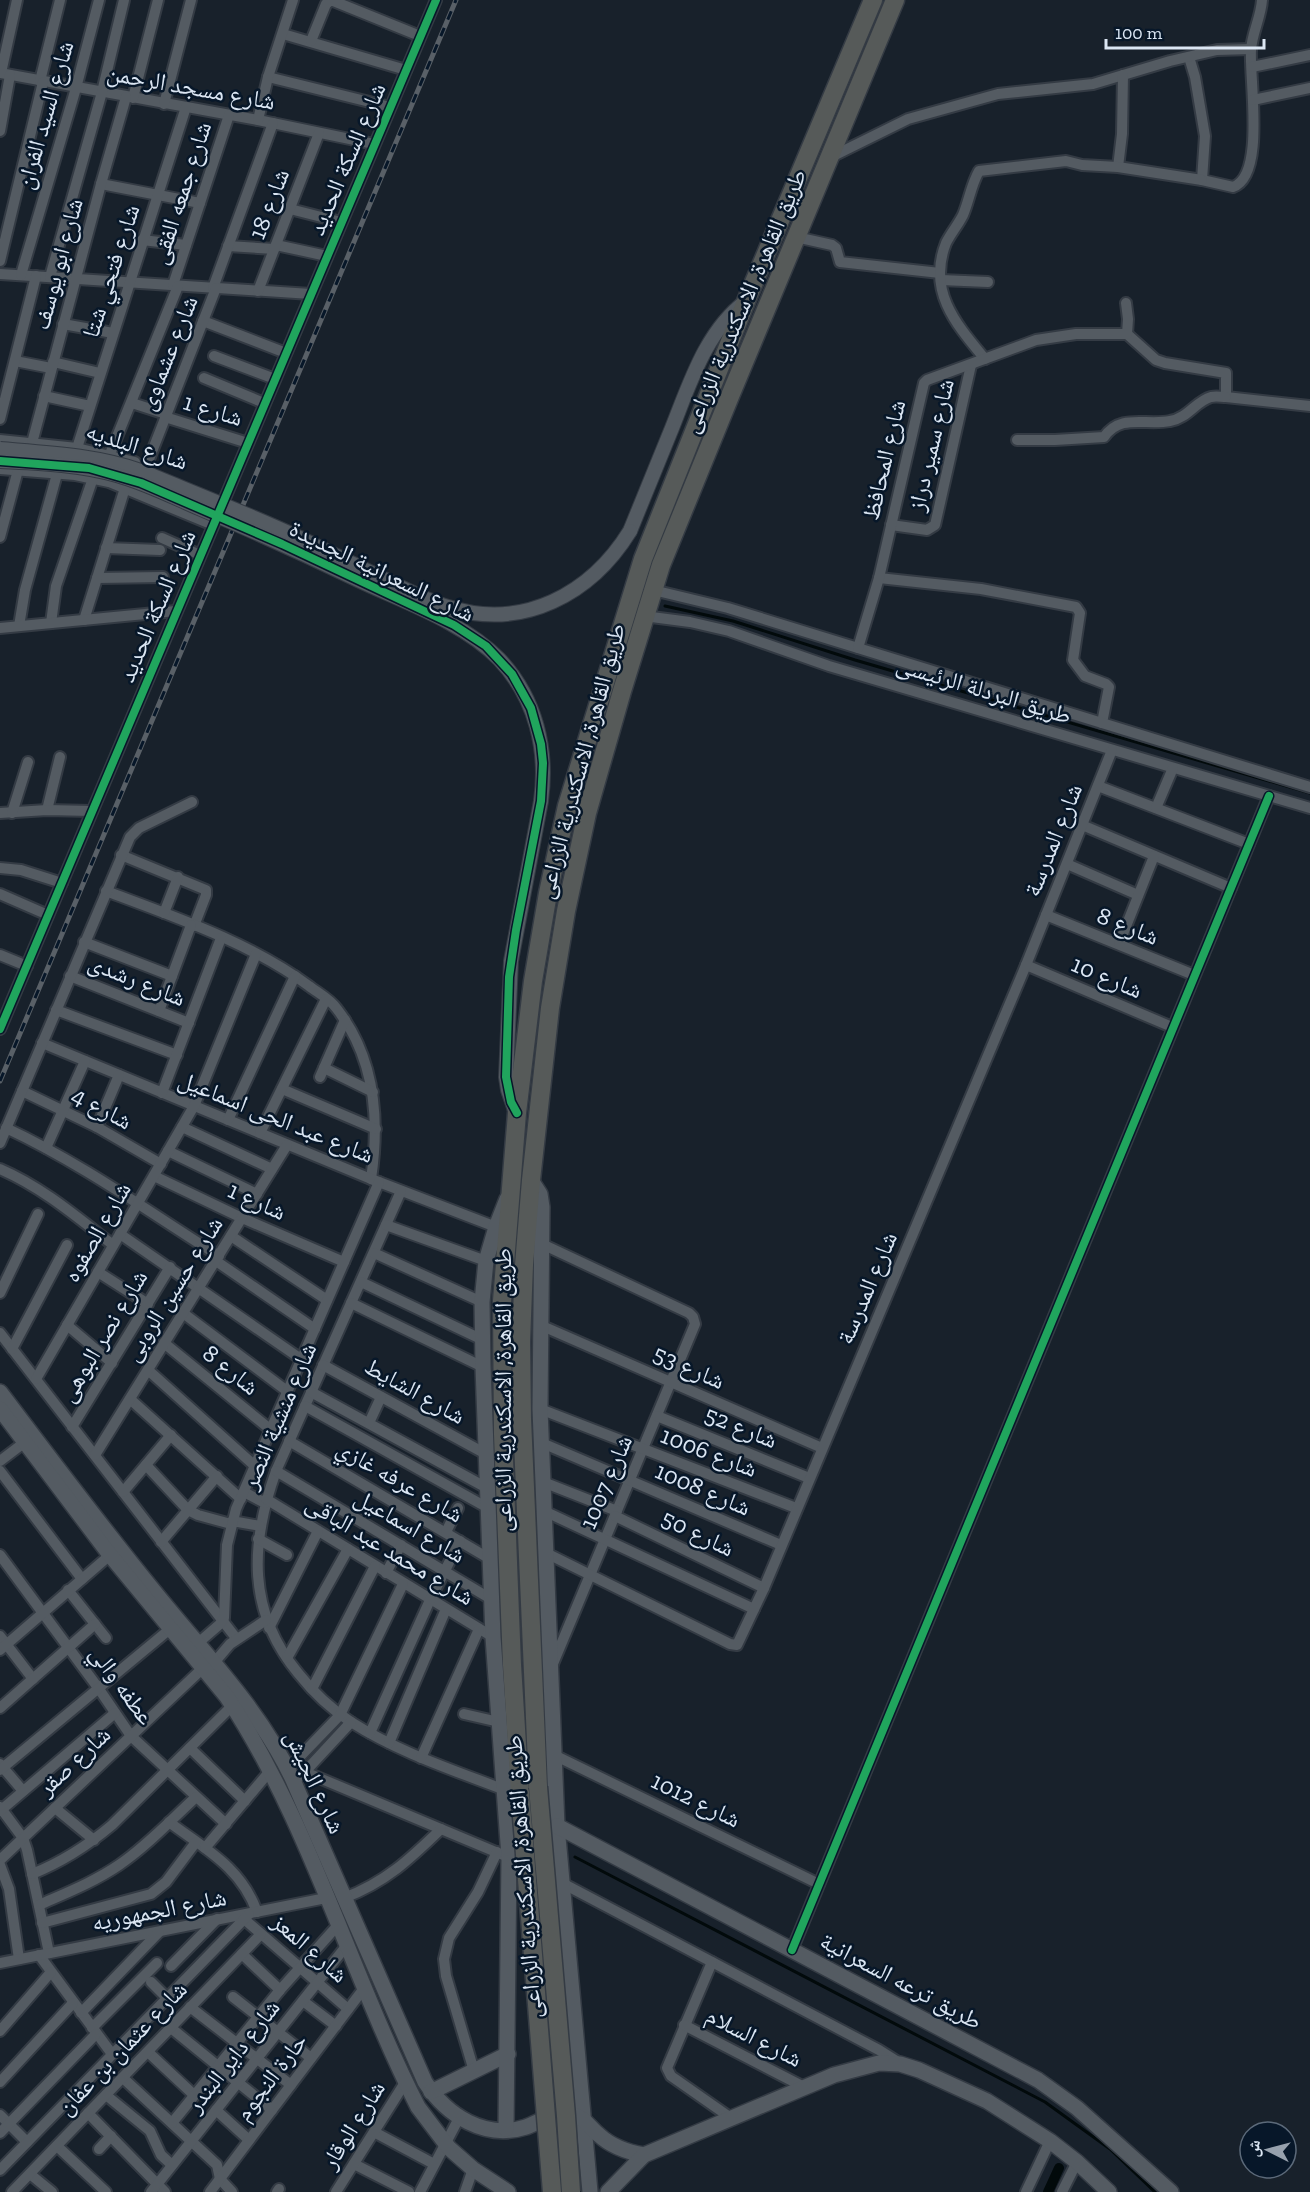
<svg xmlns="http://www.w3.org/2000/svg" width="1310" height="2192" viewBox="0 0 1310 2192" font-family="'Zilla Slab','Noto Naskh Arabic',serif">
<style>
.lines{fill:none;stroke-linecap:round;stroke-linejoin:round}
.stream{stroke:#020a0b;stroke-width:3}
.canal{stroke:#020a0b;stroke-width:10}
.minor-casing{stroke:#343b44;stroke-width:14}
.tertiary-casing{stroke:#343b44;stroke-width:16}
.secondary-casing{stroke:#343b44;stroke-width:18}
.trunk-casing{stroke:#343b44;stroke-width:21}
.minor{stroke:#545b62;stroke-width:10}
.tertiary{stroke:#545b62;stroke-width:14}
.secondary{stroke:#545b62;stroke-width:15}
.trunk{stroke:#565a59;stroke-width:18}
.rail-casing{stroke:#596067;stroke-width:5}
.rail{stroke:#071729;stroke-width:3;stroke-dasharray:9;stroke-linecap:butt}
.tertiary-bridge-casing{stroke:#343b44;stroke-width:16;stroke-linecap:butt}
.trunk-bridge-casing{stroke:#343b44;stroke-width:21;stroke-linecap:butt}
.tertiary-bridge{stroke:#545b62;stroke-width:14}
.trunk-bridge{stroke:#565a59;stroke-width:18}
.cycleway-casing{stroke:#071729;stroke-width:11}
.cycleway{stroke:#20a55d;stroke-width:8}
.labels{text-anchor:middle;stroke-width:5;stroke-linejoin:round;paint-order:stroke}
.street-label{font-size:24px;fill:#dbe6f3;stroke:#071729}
</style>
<rect width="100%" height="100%" fill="#18212b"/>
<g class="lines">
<g class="stream">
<polyline points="665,606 733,621 855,660 1310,793"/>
<polyline points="575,1857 1045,2102 1110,2149 1155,2192"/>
</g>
<polyline class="canal" points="1048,2192 1059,2168"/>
<defs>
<g id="minor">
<polyline points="283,34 406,70"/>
<polyline points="311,41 326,4 331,0 420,36"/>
<path d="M1189 57 1195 77 1205 136 1202 180 1233 187C1266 176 1249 78 1251 50 1252 33 1261 17 1262 0"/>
<polyline points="1252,67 1310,55"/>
<polyline points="0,73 258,120 374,144"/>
<polyline points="1,73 17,0"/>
<polyline points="268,77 390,107"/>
<polyline points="40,81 60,0"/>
<polyline points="133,98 158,0"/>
<polyline points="1253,100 1310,88"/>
<polyline points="164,104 191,0"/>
<polyline points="258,120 268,77 293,0"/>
<polyline points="0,131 10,75"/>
<polyline points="831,157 908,119 998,94 1093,84 1170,61 1217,50 1251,49"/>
<polyline points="1118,167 1122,134 1123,75"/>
<polyline points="101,184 200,203"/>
<polyline points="290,209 341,222"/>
<polyline points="796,237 832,245 836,248 840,262 940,273"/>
<polyline points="142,240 186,245"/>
<polyline points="276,245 327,256"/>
<polyline points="228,246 274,249"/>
<polyline points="0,261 43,82"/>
<polyline points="0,274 311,294"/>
<polyline points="21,275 76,88 99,0"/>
<polyline points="50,277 102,92 124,0"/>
<polyline points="941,280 988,282"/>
<polyline points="173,285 229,115"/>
<polyline points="213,288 273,123"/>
<polyline points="258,291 319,133"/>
<polyline points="203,321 286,353"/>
<polyline points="63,324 113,333"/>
<polyline points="1127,334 1156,360 1165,363 1226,373 1226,397 1310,406"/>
<polyline points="214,356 275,379"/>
<path d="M985 359C956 324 927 291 946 243 951 233 958 225 963 215 969 201 971 185 979 171L1066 161 1082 165 1118 167 1202 180"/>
<polyline points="15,361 51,368"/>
<polyline points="53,362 100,373"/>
<polyline points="204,378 264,403"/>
<polyline points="44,396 90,406"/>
<polyline points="132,403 166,414"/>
<polyline points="165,417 248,443"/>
<polyline points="0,419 36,276"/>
<polyline points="0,440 77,448 135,462"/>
<path d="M1017 440H1055L1104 437C1121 413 1145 426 1170 421 1188 418 1196 401 1211 397 1216 396 1221 397 1226 397"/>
<polyline points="32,443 101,184 126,97"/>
<polyline points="77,448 186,107"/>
<polyline points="110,454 178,286"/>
<polyline points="146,467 216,288"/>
<polyline points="0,469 75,475 109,482 213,525"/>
<polyline points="891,525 927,530 935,525 971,365"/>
<polyline points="0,537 18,470"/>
<polyline points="162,538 200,555"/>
<polyline points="106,548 160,550"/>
<polyline points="97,578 163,577"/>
<polyline points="879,578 981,589 1076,607 1080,613 1073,660 1085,676 1106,684 1109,687 1102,723"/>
<polyline points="653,590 728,608 1310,787"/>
<polyline points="644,616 690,622 729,631 829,666 1310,808"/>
<polyline points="84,620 125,488"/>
<polyline points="51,623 56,586 93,478"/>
<polyline points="19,626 25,590 57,474"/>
<polyline points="0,628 176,611"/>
<polyline points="858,648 879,578 924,383 927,380 1036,340 1076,334 1127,334 1128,319 1126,303"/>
<polyline points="1098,786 1249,844"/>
<polyline points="1156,808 1173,768"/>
<polyline points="47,810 60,757"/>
<polyline points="0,813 47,810 92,811"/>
<polyline points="12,813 28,762"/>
<polyline points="1082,825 1231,888"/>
<polyline points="121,855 206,890 206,895 194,926"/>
<polyline points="1067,864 1138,895"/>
<polyline points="0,868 21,870 62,883"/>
<path d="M106 891C175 917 249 942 309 986 318 993 330 999 337 1009 375 1058 380 1119 371 1179"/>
<polyline points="0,894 48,915"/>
<polyline points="164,913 178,877"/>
<polyline points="1046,915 1194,975"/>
<polyline points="84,942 172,976"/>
<polyline points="1119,944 1154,856"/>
<polyline points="0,955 27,966"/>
<polyline points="1026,965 1172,1027"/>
<polyline points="70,976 189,1023"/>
<polyline points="56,1010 177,1055"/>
<polyline points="159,1011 191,925"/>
<polyline points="0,1029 436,0"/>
<polyline points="42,1043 371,1179 496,1227"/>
<polyline points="324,1068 373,1092"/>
<polyline points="320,1077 345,1020"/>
<polyline points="282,1089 376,1129"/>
<polyline points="22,1091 97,1127 161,1164"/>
<polyline points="162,1093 221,938"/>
<polyline points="228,1120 295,976"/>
<polyline points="97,1127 119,1075"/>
<polyline points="182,1127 272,1169"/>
<path d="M6 1128C81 1163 149 1212 219 1256"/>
<polyline points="260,1133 326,999"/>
<polyline points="0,1143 130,837 139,828 192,802"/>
<polyline points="46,1148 85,1061"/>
<polyline points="168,1151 257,1194"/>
<path d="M0 1169C42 1187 77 1217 113 1245"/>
<polyline points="154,1176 242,1218 344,1262"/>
<path d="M401 1191 276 1471C250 1544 247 1611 298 1673 313 1692 331 1709 351 1722 398 1752 453 1770 505 1790"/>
<polyline points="386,1225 486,1261"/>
<polyline points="120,1234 301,1359"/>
<polyline points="231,1236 327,1300"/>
<polyline points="542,1244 689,1313 693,1317 695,1324 552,1666"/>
<polyline points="374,1253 482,1302"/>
<polyline points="216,1261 315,1329"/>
<polyline points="98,1272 148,1304"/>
<polyline points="361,1282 483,1340"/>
<polyline points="0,1293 38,1214"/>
<polyline points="351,1303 483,1367"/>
<polyline points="183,1313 287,1391"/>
<polyline points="67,1325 112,1363"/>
<polyline points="540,1325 822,1448"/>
<polyline points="0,1333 236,1638"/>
<polyline points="164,1343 271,1430"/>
<polyline points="12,1349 67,1245"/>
<polyline points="323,1365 486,1454"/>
<polyline points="148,1370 255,1466"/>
<polyline points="36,1379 194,1106 256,954"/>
<polyline points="311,1392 487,1488"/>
<polyline points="130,1399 241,1499"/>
<polyline points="305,1406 488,1508"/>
<polyline points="540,1409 796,1508"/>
<polyline points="657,1416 809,1478"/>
<polyline points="369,1423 381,1397"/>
<polyline points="72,1427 170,1267"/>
<polyline points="289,1441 490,1559"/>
<polyline points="542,1443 781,1545"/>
<polyline points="95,1455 287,1145"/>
<polyline points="0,1461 25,1442"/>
<polyline points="146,1465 188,1510 198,1515 231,1524"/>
<polyline points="0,1471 82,1579"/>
<polyline points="276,1471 491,1599"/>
<polyline points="543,1482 617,1511"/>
<polyline points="123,1492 171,1435"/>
<polyline points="244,1492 265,1503"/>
<polyline points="266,1499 493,1637"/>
<polyline points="544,1511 754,1609"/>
<polyline points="615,1516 764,1588"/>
<polyline points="232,1521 260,1526"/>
<polyline points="446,1532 458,1508"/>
<polyline points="258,1539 287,1555"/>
<polyline points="161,1542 217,1476"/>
<polyline points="546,1553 730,1644 737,1645 764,1588 1026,965 1112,750"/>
<polyline points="0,1555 99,1689 131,1736 226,1824"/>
<polyline points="386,1573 401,1545"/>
<polyline points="68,1590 106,1638"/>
<polyline points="269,1628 318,1531"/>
<polyline points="0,1636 33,1679"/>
<polyline points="197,1644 220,1624 224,1618 227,1545 236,1509 379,1182"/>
<polyline points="0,1650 110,1555"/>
<polyline points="287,1658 348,1549"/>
<polyline points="213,1664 230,1644 266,1620"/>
<polyline points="312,1689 375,1566"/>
<polyline points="0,1708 95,1624"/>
<polyline points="464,1714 499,1722"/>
<polyline points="370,1733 430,1600 460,1541"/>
<polyline points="389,1743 446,1609"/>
<polyline points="190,1748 245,1801"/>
<polyline points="554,1755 819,1884"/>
<polyline points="421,1758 479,1629"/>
<polyline points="0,1764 23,1791"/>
<polyline points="288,1769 340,1715 403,1584"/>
<polyline points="0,1770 170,1629"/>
<polyline points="305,1772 503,1855"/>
<polyline points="301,1776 351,1722"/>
<polyline points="0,1807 23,1838 27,1850 49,1953"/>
<polyline points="55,1808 94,1840"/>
<polyline points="0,1811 115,1713"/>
<path d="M169 1822C205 1849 241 1867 257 1912"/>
<polyline points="205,1848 270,1771"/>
<polyline points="0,1860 203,1668"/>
<polyline points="0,1865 9,1889 19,1959"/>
<path d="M32 1874C62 1862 87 1846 112 1825L232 1706"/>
<polyline points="562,1883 879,2050 898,2062"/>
<path d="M344 1898C386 1882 410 1859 441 1829"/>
<path d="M39 1905C66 1893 94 1882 119 1865 147 1846 171 1820 196 1797"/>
<polyline points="244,1919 348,2009"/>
<polyline points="42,1923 151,1894 166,1882 196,1842"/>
<polyline points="792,1950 1269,796"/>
<polyline points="242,1954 280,1990"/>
<polyline points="39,1955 112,2054"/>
<polyline points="712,1962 667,2068 671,2076 731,2118"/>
<polyline points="0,1963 326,1898"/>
<polyline points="171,1966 217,1919"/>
<polyline points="151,1982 167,1998"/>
<polyline points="233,1997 311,2058"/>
<polyline points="303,2001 336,2026"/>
<polyline points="190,2007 291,2085"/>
<polyline points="81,2013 159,1932"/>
<polyline points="684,2025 804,2087"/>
<polyline points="92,2028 157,1963"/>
<polyline points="171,2028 272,2110"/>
<polyline points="0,2031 51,1972"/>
<polyline points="148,2052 194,2095"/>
<polyline points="474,2071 446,1976 444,1959 449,1938 478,1892 497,1852"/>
<polyline points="123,2078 217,2165 220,2179 232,2192"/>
<polyline points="0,2082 73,2003"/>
<polyline points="106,2095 150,2131 161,2155 172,2165"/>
<polyline points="216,2110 249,2140"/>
<polyline points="88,2113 165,2192"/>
<polyline points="0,2115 27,2142"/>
<polyline points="172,2123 280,1990 338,1925"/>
<polyline points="374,2132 434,2164"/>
<polyline points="0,2133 96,2034"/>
<polyline points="57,2146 106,2192"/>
<polyline points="99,2149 111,2136"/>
<polyline points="354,2164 409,2192"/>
<polyline points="0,2170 249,1914"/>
<polyline points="30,2174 52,2192"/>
<polyline points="12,2192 261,1934"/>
<polyline points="151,2192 347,1945"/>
<polyline points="210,2192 365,1987"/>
<polyline points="277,2192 279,2189"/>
<polyline points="336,2192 406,2081"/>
<polyline points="420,2192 459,2118"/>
<polyline points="465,2192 473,2169"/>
<polyline points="1026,2192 1050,2141"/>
<polyline points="1062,2192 1077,2162"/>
</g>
<g id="tertiary">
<path d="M630 531C644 497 658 462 672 428 690 383 706 331 746 301"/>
<polyline points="516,1113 508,1090 506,1077 511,961 541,801"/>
</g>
<g id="secondary">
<polyline points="531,1180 540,1194 542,1207 540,1409 557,1826 590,2192"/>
<path d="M0 1392C50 1458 100 1525 153 1590 202 1651 260 1709 293 1780L425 2082C447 2116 485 2140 526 2127 542 2121 556 2110 574 2115 586 2119 590 2128 599 2135 612 2147 627 2152 644 2155"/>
<path d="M0 1409 110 1555 227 1697C310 1823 350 1973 418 2107L449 2148 473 2169 508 2192"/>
<polyline points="557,1826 1038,2080 1077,2108 1171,2192"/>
<polyline points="431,2092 508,2054"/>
<polyline points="506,2129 509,1857 493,1637 483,1367 482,1302 486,1261 496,1227 507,1199"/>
<polyline points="608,2192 644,2155 834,2075 879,2063 900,2064 919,2070 987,2101 1050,2141 1077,2162 1109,2192"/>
</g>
<g id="trunk">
<polyline points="538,1787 522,1419 521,1342 524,1265 531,1180 550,1008 566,911 587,813 622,691 661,565 730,396 895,0"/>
<polyline points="520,1792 512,1665 503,1434 502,1301 517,1113 533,981 548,893 567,806 643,559 747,299 873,0"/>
</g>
</defs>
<use href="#minor" class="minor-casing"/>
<use href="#tertiary" class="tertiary-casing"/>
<use href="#secondary" class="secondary-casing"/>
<use href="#trunk" class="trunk-casing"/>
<use href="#minor" class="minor"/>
<use href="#tertiary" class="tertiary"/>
<use href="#secondary" class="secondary"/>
<use href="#trunk" class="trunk"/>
<defs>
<polyline id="rail" points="0,1081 456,0"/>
</defs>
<use href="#rail" class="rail-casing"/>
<use href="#rail" class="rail"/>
<defs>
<g id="tertiary-bridge">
<path d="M0 449C48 453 95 455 141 471 194 493 248 514 300 538 330 553 360 567 390 582 409 591 428 601 448 607 523 631 591 594 630 531"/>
<path d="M0 461C39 463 79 464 117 475 146 483 173 497 201 509 253 531 306 555 358 580 404 602 463 622 499 659 536 698 548 750 541 801"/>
</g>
<g id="trunk-bridge">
<polyline points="538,1787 566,2116 571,2192"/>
<polyline points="520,1792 552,2192"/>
</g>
</defs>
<use href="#tertiary-bridge" class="tertiary-bridge-casing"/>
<use href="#trunk-bridge" class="trunk-bridge-casing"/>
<use href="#tertiary-bridge" class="tertiary-bridge"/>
<use href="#trunk-bridge" class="trunk-bridge"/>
<defs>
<g id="cycleway">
<polyline points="0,461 89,468 141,483 282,544 454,625 486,646 512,674 531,708 541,744 543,763 541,801 516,930 509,977 506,1077 511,1102 517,1113"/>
<polyline points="0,1029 436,0"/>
<polyline points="792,1950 1269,796"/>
</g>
</defs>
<use href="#cycleway" class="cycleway-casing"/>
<use href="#cycleway" class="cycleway"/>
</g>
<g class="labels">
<g class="street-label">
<text transform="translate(191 87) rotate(10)" y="8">شارع مسجد الرحمن</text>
<text transform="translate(45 115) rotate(-74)" y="8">شارع السيد الفران</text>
<text transform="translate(347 159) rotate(-67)" y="8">شارع السكة الحديد</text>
<text transform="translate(181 193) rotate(-72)" y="8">شارع جمعه الفقى</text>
<text transform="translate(269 204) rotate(-69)" y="8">شارع 18</text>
<text transform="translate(58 264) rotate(-75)" y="8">شارع ابو يوسف</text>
<text transform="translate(111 271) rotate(-72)" y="8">شارع فتحي شتا</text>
<text transform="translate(744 301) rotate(-67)" y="8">طريق القاهرة, الاسكندرية الزراعى</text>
<text transform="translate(168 353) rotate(-68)" y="8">شارع عشماوى</text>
<text transform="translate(213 410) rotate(17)" y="8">شارع 1</text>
<text transform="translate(931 445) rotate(-77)" y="8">شارع سمير دراز</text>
<text transform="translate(137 446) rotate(18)" y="8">شارع البلديه</text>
<text transform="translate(884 460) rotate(-77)" y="8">شارع المحافظ</text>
<text transform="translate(382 571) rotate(26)" y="8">شارع السعرانية الجديدة</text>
<text transform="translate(157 606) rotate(-67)" y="8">شارع السكة الحديد</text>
<text transform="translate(984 690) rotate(17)" y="8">طريق البردلة الرئيسى</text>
<text transform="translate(581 761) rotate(-75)" y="8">طريق القاهرة, الاسكندرية الزراعى</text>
<text transform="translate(1053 840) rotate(-68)" y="8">شارع المدرسة</text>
<text transform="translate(1128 926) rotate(22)" y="8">شارع 8</text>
<text transform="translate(1107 977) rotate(23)" y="8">شارع 10</text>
<text transform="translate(137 980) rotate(22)" y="8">شارع رشدى</text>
<text transform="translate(102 1108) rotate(28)" y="8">شارع 4</text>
<text transform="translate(276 1117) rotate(22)" y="8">شارع عبد الحى اسماعيل</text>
<text transform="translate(257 1201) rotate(24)" y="8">شارع 1</text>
<text transform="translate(97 1232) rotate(-60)" y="8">شارع الصفوه</text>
<text transform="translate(867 1288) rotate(-67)" y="8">شارع المدرسة</text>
<text transform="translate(173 1289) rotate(-58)" y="8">شارع حسين الروبى</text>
<text transform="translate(103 1336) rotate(-59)" y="8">شارع نصر البوهى</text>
<text transform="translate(689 1367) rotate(24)" y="8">شارع 53</text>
<text transform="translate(231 1370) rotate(39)" y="8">شارع 8</text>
<text transform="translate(503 1390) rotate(-90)" y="8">طريق القاهرة, الاسكندرية الزراعى</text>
<text transform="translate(415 1391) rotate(29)" y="8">شارع الشايط</text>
<text transform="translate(279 1416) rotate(-67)" y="8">شارع منشية النصر</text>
<text transform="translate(741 1427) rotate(22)" y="8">شارع 52</text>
<text transform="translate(709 1452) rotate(21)" y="8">شارع 1006</text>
<text transform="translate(400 1481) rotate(30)" y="8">شارع عرفه غازي</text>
<text transform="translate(606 1482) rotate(-67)" y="8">شارع 1007</text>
<text transform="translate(703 1489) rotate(23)" y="8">شارع 1008</text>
<text transform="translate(410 1526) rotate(30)" y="8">شارع اسماعيل</text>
<text transform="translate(698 1533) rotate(26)" y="8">شارع 50</text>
<text transform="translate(390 1550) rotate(31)" y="8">شارع محمد عبد الباقى</text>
<text transform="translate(122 1685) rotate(54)" y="8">عطفه والي</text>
<text transform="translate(74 1761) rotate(-43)" y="8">شارع صقر</text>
<text transform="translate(315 1782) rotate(65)" y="8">شارع الجيش</text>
<text transform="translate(696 1800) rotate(26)" y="8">شارع 1012</text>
<text transform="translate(523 1877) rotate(-94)" y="8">طريق القاهرة, الاسكندرية الزراعى</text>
<text transform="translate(159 1910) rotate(-11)" y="8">شارع الجمهوريه</text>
<text transform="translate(310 1948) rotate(41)" y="8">شارع المعز</text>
<text transform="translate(901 1981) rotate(28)" y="8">طريق ترعه السعرانية</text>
<text transform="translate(754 2037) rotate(27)" y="8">شارع السلام</text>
<text transform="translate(122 2048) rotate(-46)" y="8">شارع عثمان بن عفان</text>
<text transform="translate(233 2056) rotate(-52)" y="8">شارع داير البندر</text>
<text transform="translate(271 2077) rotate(-53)" y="8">حارة النجوم</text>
<text transform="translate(353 2125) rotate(-58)" y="8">شارع الوقار</text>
</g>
</g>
<g transform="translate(1268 2150) rotate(276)"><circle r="28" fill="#071729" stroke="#5c6a7a" stroke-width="1.5"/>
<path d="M0-4.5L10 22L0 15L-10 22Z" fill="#97a1ad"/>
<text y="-9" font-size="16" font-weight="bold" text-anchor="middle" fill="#dbe6f3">ش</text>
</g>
<path d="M1106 39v9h158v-9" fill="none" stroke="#dbe6f3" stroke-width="3"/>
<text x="1115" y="39" font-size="18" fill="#dbe6f3" stroke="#071729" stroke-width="4.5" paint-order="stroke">100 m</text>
</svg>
